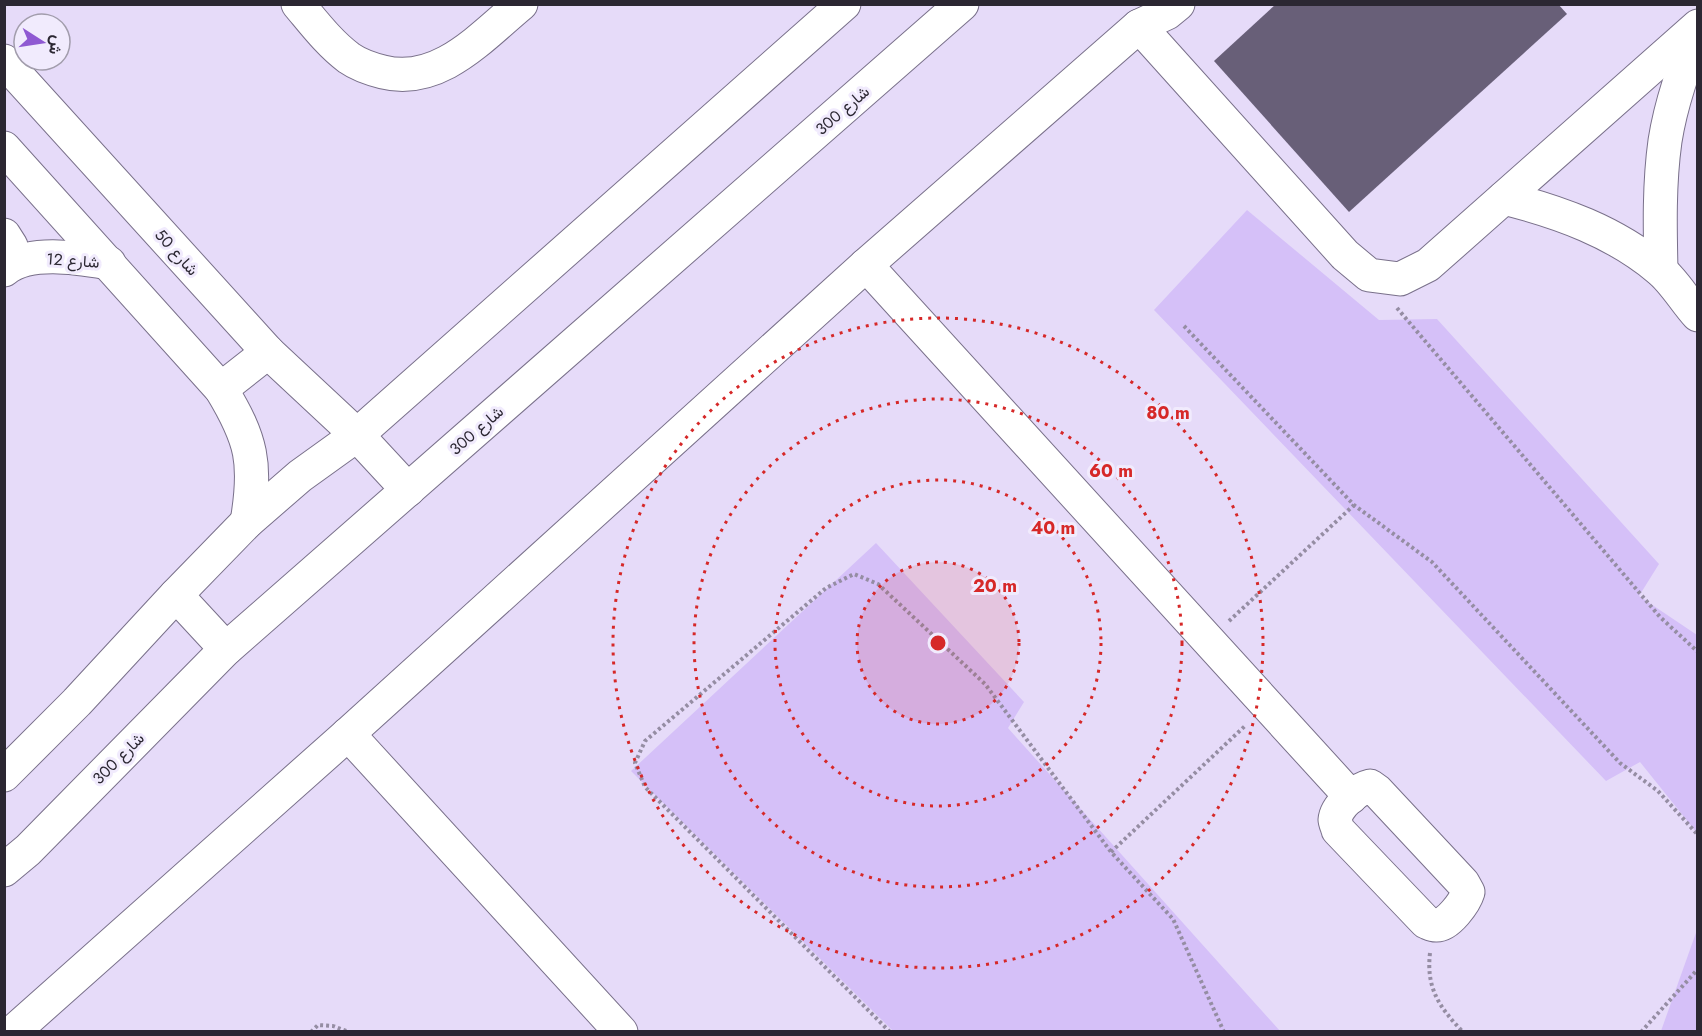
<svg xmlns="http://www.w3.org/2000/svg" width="1702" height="1036" viewBox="0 0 1702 1036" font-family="Jost,Vazirmatn,sans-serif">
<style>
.green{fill:#d5c0f8}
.building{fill:#685f78}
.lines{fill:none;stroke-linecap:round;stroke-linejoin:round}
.minor-casing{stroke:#79708a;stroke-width:35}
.path{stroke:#958da3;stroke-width:4;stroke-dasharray:3 3;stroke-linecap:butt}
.minor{stroke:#fff;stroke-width:33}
.ring{fill:none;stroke:#d62828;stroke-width:3;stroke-dasharray:3 6}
.labels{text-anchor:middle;stroke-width:6;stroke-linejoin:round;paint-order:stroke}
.street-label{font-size:16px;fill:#2b2732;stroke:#f1ebfd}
.centre{fill:#d62828;stroke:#f1ebfd;stroke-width:3}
.ring-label{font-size:18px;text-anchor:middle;font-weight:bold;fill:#d62828;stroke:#f1ebfd;stroke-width:6;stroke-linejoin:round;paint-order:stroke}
</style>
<rect width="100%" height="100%" fill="#e6dbf9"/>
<g class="green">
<polygon points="1247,210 1379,320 1437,319 1659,564 1639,596 1697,635 1697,833 1640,762 1606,781 1154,310"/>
<polygon points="876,543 1024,702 1008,728 1280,1031 893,1031 631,771"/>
<polygon points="1697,930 1697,1031 1661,1031"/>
</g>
<polygon class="building" points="1276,4 1558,4 1567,14 1349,212 1214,61"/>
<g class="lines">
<defs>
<g id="minor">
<path d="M298 4C314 23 329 43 349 58 359 65 371 69 383 72 439 86 481 37 521 4"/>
<polyline points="1139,26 1345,255 1369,275 1400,279 1428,265 1698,26"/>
<polyline points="4,61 268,352 357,435 408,490"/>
<path d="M4 148 221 389C252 440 257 463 247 522"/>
<path d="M1504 198C1560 212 1615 232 1659 269 1674 281 1685 301 1698 315"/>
<polyline points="4,235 11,246 13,263"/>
<polyline points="866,265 1351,797"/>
<path d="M4 270C29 249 79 258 109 263"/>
<path d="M1661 270C1660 227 1659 184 1665 141 1671 103 1684 67 1698 31"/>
<polyline points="221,389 268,352"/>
<polyline points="176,595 226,649"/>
<polyline points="348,734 621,1032"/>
<polyline points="4,775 77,702 176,595 247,522 300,476 357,435 844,4"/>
<path d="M1370 786 1377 791 1463 883 1468 892C1465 902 1448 926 1436 925 1432 925 1429 923 1426 922L1338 830C1338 829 1335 822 1335 820 1336 806 1357 789 1370 786Z"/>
<polyline points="4,870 28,850 226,649 962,4"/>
<polyline points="13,1032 348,734 866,265 1139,26 1167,13 1178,4"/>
</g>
</defs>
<use href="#minor" class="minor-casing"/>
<g class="path">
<polyline points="1397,308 1660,617 1698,652"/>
<polyline points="1184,326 1354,505 1432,562 1620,763 1658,791 1698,835"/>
<polyline points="1229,621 1354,505"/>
<polyline points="1111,852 1246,725"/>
<path d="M1430 953C1426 988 1439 1007 1463 1032"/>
<polyline points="311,1032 318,1025 333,1026 349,1032"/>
<polyline points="890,1032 645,787 635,763 645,741 826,588 854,574 878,584 985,684 1111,852 1173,919 1224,1032"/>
<polyline points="1641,1032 1698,969"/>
</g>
<use href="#minor" class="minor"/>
</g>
<circle cx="938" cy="643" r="81" fill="#d62828" fill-opacity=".12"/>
<g class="ring">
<circle cx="938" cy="643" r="81"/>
<circle cx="938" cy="643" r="163"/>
<circle cx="938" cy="643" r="244"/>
<circle cx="938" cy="643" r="325"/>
</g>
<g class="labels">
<g class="street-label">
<text transform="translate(842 110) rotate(-41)" y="6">شارع 300</text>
<text transform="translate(177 252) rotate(48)" y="6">شارع 50</text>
<text transform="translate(73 260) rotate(4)" y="6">شارع 12</text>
<text transform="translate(476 430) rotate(-41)" y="6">شارع 300</text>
<text transform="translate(118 758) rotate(-45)" y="6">شارع 300</text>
</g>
</g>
<circle cx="938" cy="643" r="9" class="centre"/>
<g class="ring-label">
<text x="1168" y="419">80 m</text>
<text x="1111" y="477">60 m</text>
<text x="1053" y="534">40 m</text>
<text x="995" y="592">20 m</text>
</g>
<rect width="1702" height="1036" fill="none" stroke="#2b2732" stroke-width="12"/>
<g transform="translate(42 42) rotate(102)"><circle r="28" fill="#f1ebfd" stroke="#a29dac" stroke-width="1.5"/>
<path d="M0-4.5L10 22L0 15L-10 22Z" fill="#8f59d2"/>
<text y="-9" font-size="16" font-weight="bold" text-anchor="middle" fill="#2b2732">ش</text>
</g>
</svg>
